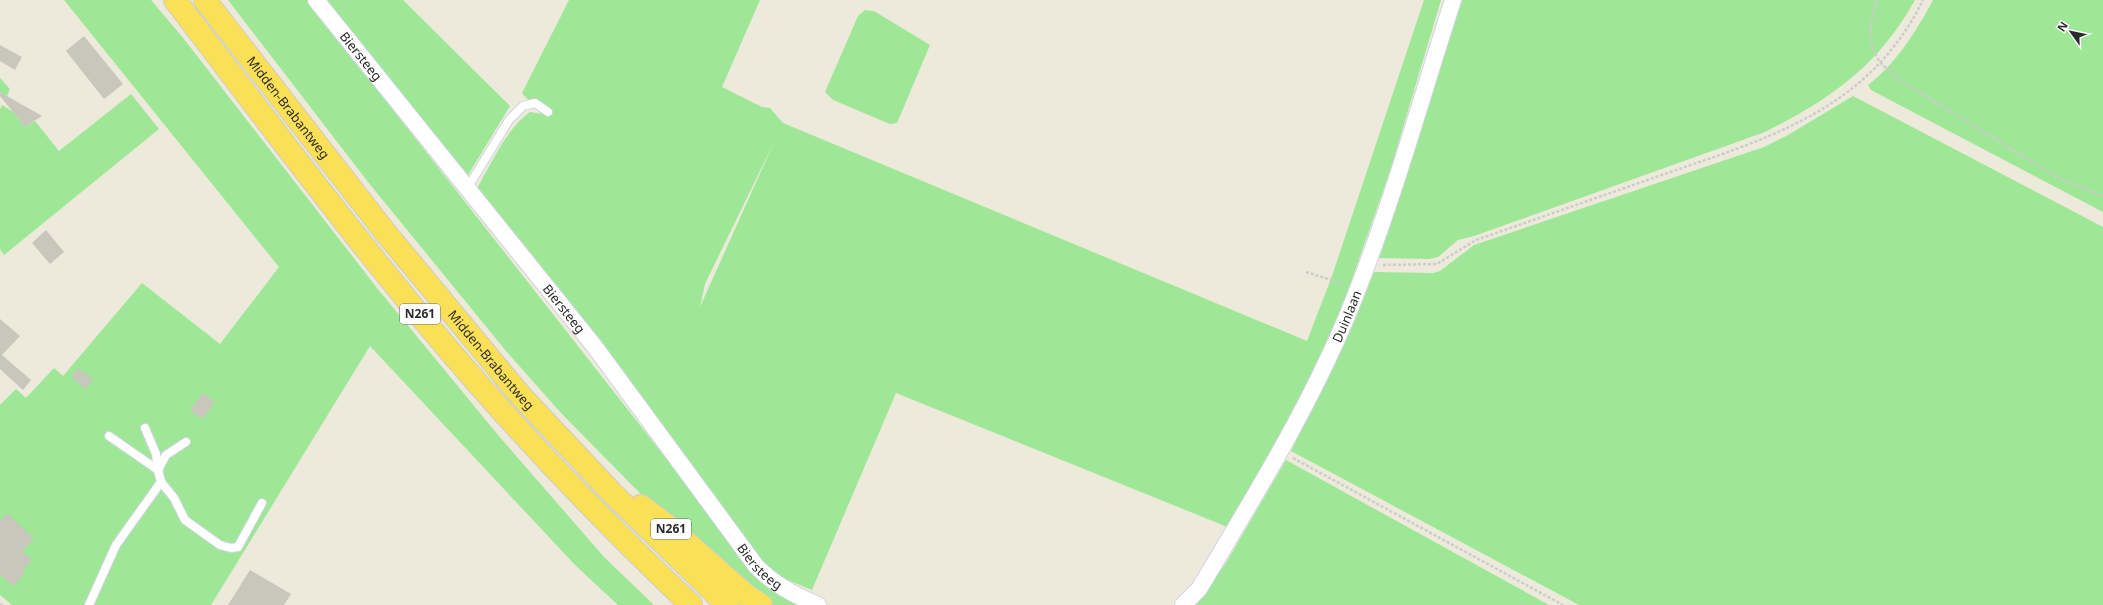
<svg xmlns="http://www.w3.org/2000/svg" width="2103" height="605" viewBox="0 0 2103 605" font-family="'Noto Sans',sans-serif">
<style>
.green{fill:#9ee796;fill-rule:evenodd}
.building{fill:#c9c7bb}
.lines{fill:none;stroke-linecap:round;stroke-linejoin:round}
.service-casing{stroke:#d2d2e4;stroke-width:10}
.minor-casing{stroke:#d2d2e4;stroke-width:18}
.trunk-casing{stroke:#ccc;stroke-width:24}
.path{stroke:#ccc;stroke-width:2.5;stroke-dasharray:3 2;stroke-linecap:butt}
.service{stroke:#fff;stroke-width:8}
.minor{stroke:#fff;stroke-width:16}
.trunk{stroke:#fae057;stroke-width:22}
.labels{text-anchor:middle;stroke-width:3;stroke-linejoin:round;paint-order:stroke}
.shield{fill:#fff;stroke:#6b6b6b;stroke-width:1}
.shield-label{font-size:12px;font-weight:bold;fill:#2b2b2b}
.street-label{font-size:13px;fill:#2b2b2b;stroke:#fff}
</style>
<rect width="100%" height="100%" fill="#edeadc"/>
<g class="green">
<polygon points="64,0 151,0 184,39 377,288 498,435 604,557 654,605 618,605 576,566 370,346 211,605 12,605 0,595 0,405 16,389 26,398 54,368 63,376 142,283 220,344 279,267"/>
<path d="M228 0H307L697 498C719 527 738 560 764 584 773 594 786 599 798 605H750L561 413 506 351 368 182Z"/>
<polygon points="324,0 403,0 510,106 468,175"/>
<path d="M569 0H760L722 87 762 107 770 108 783 123 1307 341 1332 276 1424 0H1441L1390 171 1339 316 1277 445 1230 528 896 393 812 590 773 574 765 567 477 188C492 163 506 129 530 112L541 114 522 93ZM775 140 700 307 705 284Z"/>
<path d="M1456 0H1915C1879 65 1831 99 1765 132L1474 236 1458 240 1438 257 1429 259 1379 258 1387 235Z"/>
<path d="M1933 0H2103V212L1871 90 1868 85C1896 64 1917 30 1933 0Z"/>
<polygon points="865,10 874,11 930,45 897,123 890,124 833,100 825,92 858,16"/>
<polygon points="0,78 10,89 7,96 0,92"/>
<polygon points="131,94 159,129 4,255 0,249 0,109 2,105 12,111 25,127 35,121 59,151"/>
<polygon points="1853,96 2103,227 2103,605 1579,605 1291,451 1347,337 1374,272 1433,273 1440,271 1474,245 1764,147 1788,135"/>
<polygon points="1286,460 1549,605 1196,605 1226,563"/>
</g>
<g class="building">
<polygon points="84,36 123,84 104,99 66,51"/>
<polygon points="0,45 22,57 15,70 0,61"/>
<polygon points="0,92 42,116 25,127 0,96"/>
<polygon points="46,230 64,252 50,264 32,243"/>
<polygon points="0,319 20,336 2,355 31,380 23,390 0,369"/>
<polygon points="78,368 93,380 85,389 71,377"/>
<polygon points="202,393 215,401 203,419 190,411"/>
<polygon points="7,513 34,539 22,551 32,560 22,571 25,573 13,586 0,574 0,521"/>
<polygon points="250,570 291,594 284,605 228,605"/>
</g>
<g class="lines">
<defs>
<g id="service">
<polyline points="468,187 509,120 523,106 535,103 548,112"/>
<polyline points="145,428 156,454 158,470 166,455 186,442"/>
<polyline points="161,482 174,498 185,520 220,545 231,548 238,547 262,503"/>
<polyline points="89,605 116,545 161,482 158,470 109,436"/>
</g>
<g id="minor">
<path id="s1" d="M316 0 595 347 756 566C775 585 794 595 818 605"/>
<path id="s2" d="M1183 605 1199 589C1252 500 1307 412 1347 316 1389 215 1419 105 1453 0"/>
</g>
<g id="trunk">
<path d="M175 0C282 140 386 282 504 413 564 480 626 543 691 605"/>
<path id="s3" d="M205 0 385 232 520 395 613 494 727 605"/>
<polyline points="641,506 669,527 747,596 761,605"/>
</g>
</defs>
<use href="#service" class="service-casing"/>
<use href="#minor" class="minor-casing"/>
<use href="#trunk" class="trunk-casing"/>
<g class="path">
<path d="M1877 0C1869 20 1867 44 1880 62 1886 69 1895 75 1901 81L2060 179 2103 196"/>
<path d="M1383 265 1437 264 1476 240C1536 219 1596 198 1656 177 1765 139 1868 112 1923 0"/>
<polyline points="1306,272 1344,284"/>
<polyline points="1293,458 1563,605"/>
<polyline points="0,604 2,605"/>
</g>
<use href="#service" class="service"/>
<use href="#minor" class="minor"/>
<use href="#trunk" class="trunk"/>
</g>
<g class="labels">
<g class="shield">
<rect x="400" y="304" width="40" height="20" rx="3"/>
<rect x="651" y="519" width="40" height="20" rx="3"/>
</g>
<g class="shield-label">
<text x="420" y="318">N261</text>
<text x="671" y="533">N261</text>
</g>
<g class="street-label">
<text dy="5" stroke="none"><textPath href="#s1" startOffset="72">Biersteeg</textPath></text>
<text dy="5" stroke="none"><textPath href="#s3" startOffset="136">Midden-Brabantweg</textPath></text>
<text dy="5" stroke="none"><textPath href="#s1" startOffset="396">Biersteeg</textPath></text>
<text dy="5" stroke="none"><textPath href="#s2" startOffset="333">Duinlaan</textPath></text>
<text dy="5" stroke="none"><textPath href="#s3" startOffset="460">Midden-Brabantweg</textPath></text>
<text dy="5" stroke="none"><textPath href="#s1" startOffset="720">Biersteeg</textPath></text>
</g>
</g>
<g transform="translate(2071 32) rotate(303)" stroke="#ffffff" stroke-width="3" paint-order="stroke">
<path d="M0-3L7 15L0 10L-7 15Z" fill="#2b2b2b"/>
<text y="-6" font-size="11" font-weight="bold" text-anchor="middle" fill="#2b2b2b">N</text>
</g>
</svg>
